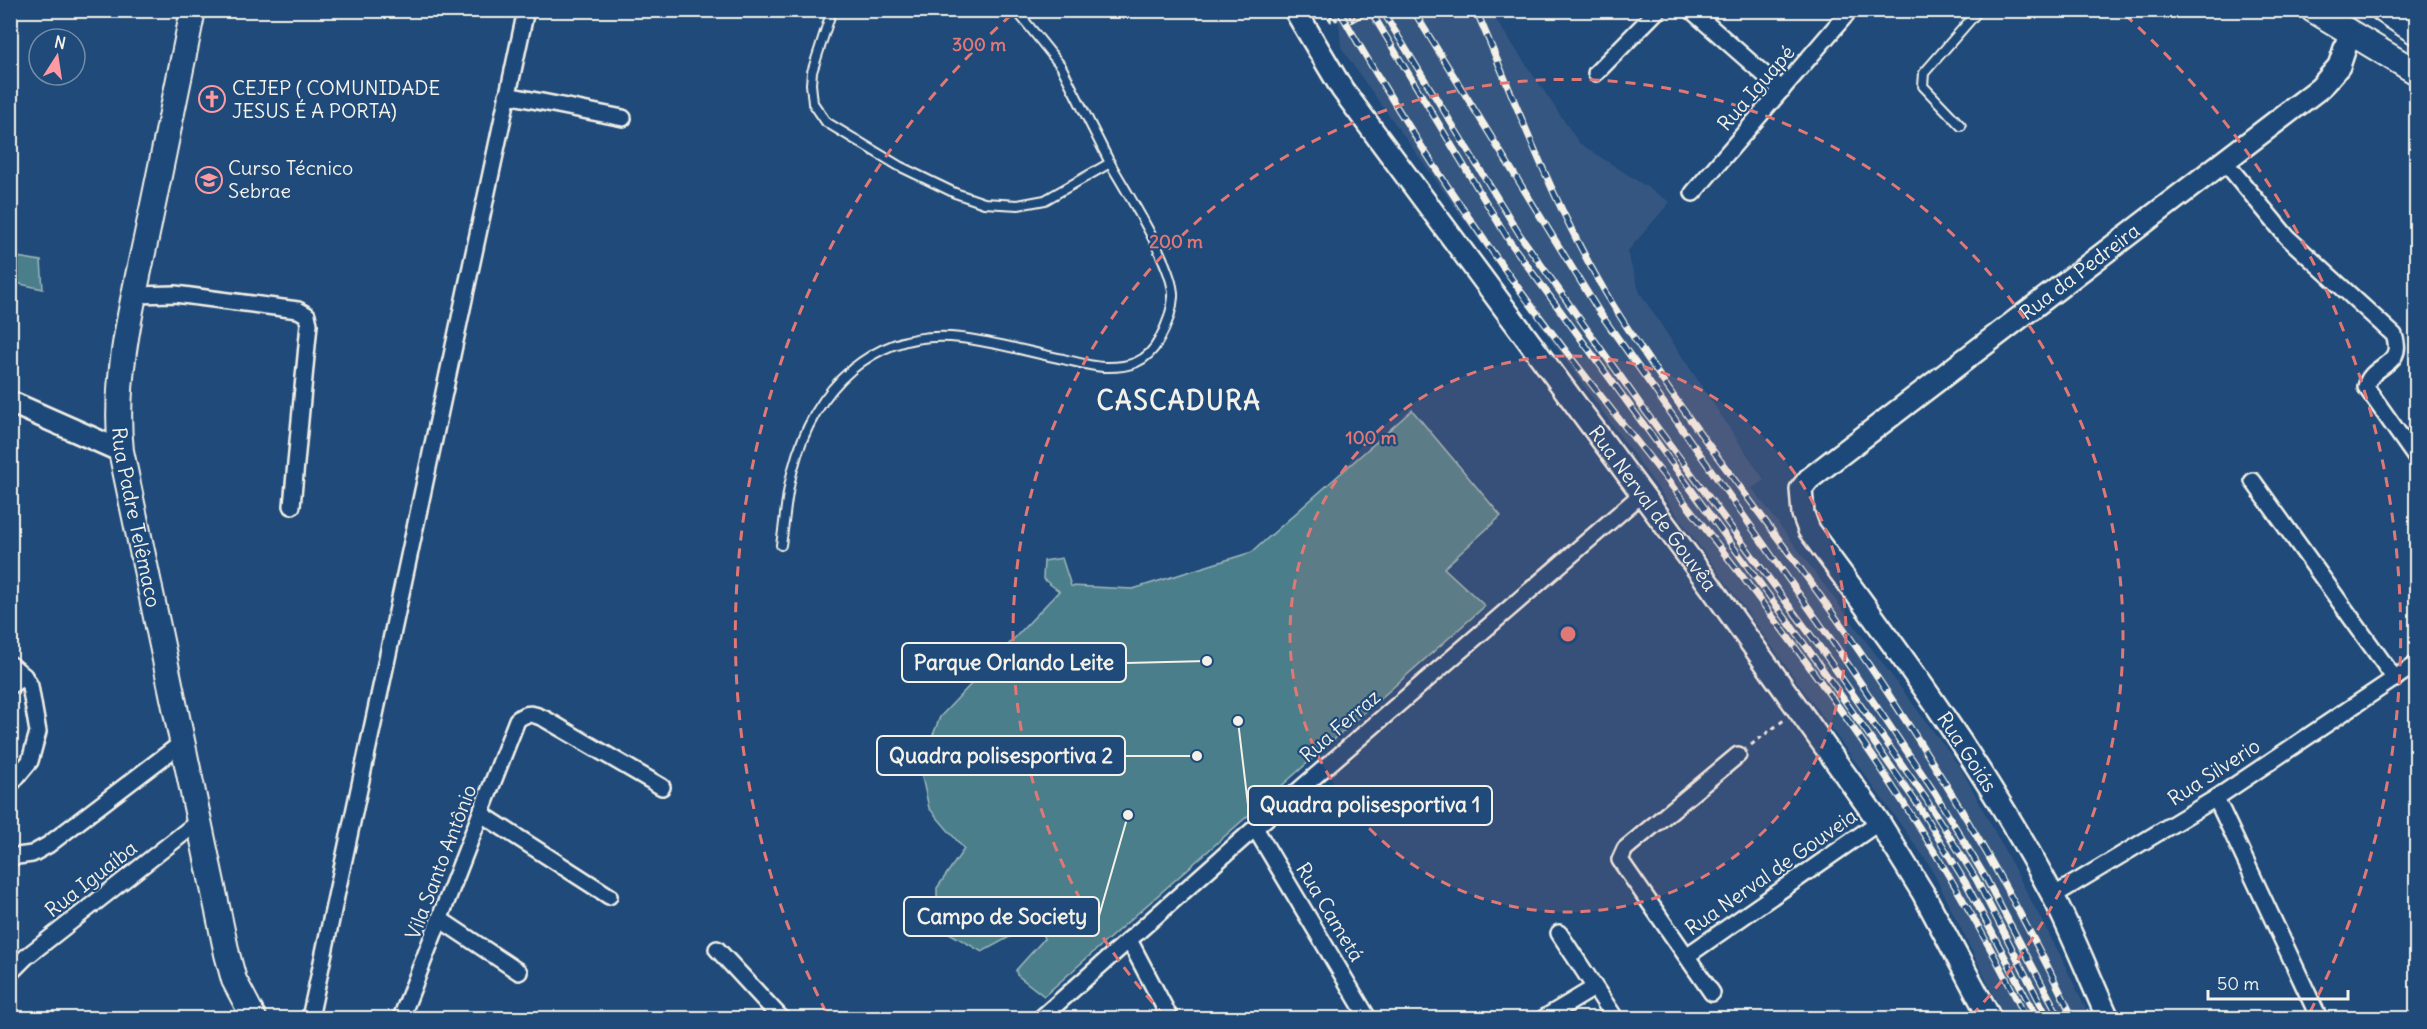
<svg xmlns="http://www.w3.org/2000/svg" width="2427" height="1029" viewBox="0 0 2427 1029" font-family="Delius,sans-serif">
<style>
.built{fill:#365780}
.green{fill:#4b7e8b;stroke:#a0b8ba;stroke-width:1.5}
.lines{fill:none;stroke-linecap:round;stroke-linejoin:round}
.lane-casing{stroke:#f4f1e8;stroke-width:12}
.street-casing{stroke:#f4f1e8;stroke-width:20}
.secondary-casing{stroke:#f4f1e8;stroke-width:26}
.primary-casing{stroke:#f4f1e8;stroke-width:28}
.path{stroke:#f4f1e8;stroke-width:3;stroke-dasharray:4.5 4.5;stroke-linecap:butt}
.lane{stroke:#1f4a7a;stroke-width:8}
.street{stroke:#1f4a7a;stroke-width:15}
.secondary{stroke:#1f4a7a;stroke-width:21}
.primary{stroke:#1f4a7a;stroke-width:24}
.rail-casing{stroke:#f4f1e8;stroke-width:7}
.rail{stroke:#1f4a7a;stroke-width:4.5;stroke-dasharray:14;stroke-linecap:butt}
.wall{fill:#5e6579;stroke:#f4f1e8;stroke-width:1.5}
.shaded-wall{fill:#4c5363;stroke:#f4f1e8;stroke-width:1.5}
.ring{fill:none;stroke:#e27875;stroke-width:3;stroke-dasharray:10 8}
.labels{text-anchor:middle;stroke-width:4.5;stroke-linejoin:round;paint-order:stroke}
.poi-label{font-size:20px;fill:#f4f1e8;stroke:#1f4a7a;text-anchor:start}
.street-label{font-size:20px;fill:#f4f1e8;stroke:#1f4a7a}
.district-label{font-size:26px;font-weight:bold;letter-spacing:1.5px;fill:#f4f1e8;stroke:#1f4a7a}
.centre{fill:#e27875;stroke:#1f4a7a;stroke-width:3}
.ring-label{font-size:18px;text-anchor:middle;font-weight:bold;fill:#e27875;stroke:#1f4a7a;stroke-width:4.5;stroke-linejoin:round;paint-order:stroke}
.leader{fill:none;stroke:#f4f1e8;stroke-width:2}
.callout-dot{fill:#f4f1e8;stroke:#1f4a7a;stroke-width:2}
.callout{fill:#1f4a7a;stroke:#f4f1e8;stroke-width:2}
.callout-label{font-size:21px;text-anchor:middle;font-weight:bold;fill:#f4f1e8}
</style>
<rect width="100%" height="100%" fill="#1f4a7a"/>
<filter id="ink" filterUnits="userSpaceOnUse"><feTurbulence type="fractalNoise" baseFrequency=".0167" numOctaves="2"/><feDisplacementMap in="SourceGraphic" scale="12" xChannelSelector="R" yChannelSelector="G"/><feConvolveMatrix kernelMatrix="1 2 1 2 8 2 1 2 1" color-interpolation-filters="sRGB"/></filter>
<g filter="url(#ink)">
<polygon class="built" points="1332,11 1490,11 1579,143 1670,202 1627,252 1640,293 1764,480 1752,488 1962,770 2061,957 2090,1018 2005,1018 1929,864 1357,71 1341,47 1339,23"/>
<g class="green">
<polygon points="11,256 41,261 43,289 11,282"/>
<polygon points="1412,410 1501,516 1444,568 1485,606 1044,996 1017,975 1016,970 1044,939 1039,921 982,952 937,926 937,888 964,849 929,808 920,768 940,717 1059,591 1043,579 1044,561 1062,558 1071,586 1133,589 1252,552"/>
</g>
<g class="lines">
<defs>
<g id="lane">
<polyline points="1016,10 1061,66 1110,163"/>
<polyline points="1961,126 1923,86 1924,73 1979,10"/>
<path d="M781 545C785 520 786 494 793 469 813 389 874 327 961 338 995 342 1029 352 1063 359 1076 362 1089 366 1103 367 1128 368 1147 363 1159 340 1166 327 1172 312 1173 297 1175 268 1126 191 1110 163L1045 200 1018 205 984 203 955 193 899 166 826 122 813 103 811 84 812 72 832 10"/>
</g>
<g id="street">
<polyline points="1691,10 1782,90"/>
<polyline points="1596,73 1658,10"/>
<polyline points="507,95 623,118"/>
<path d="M2224 161 2287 237 2394 335C2406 367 2371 363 2366 387L2416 458"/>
<polyline points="1693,193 1850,10"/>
<polyline points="134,295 175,294 298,310 307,315 309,324 292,506"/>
<polyline points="2253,481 2395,679"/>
<polyline points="10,664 24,676 30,686 38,732 30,761 10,785"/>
<polyline points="10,686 24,676"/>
<polyline points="2216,798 2319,1018"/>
<polyline points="483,815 609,896"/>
<polyline points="1255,828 1368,1018"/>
<polyline points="10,857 32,854 48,845 183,742"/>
<polyline points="2053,896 2216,798 2416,664"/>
<polyline points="441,920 519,972"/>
<polyline points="1559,933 1615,1018"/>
<polyline points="1129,940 1170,1018"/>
<polyline points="717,949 781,1018"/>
<polyline points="1688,955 1879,822"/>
<polyline points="10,973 26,957 199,821"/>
<polyline points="1712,993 1620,860 1625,849 1738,755"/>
<polyline points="310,1018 526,10"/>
<path d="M401 1018 517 720C527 711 534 714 545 719L662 787"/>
<polyline points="1041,1018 1255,828 1643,493"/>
<polyline points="1544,1018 1594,988"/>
</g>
<g id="secondary">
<path id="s1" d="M1295 10 1342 89 1711 587 1879 822 1923 893 1990 1018"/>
<polyline points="10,402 121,451"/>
<path id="s2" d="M2108 1018C2089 977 2073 934 2052 894 1983 764 1896 647 1809 530L1803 514 1801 489 1809 479 1836 458 2320 88 2339 66 2350 33"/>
</g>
<g id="primary">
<path id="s3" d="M193 10C178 85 162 160 147 234 132 304 113 379 121 451L227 954 234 980 254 1018"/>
<polyline points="2313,10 2416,72"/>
<polyline points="2383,10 2416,32"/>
</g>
</defs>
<use href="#lane" class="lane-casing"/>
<use href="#street" class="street-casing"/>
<use href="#secondary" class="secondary-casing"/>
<use href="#primary" class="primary-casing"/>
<g class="path">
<polyline points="1324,10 1331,21 1333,20 1328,10"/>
<polyline points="1330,10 1336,20 1341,17 1337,10"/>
<polyline points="1751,745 1784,720"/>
</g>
<use href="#lane" class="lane"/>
<use href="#street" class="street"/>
<use href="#secondary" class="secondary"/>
<use href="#primary" class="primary"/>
<defs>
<g id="rail">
<path d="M1339 10C1389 98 1443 182 1501 264 1567 357 1641 445 1711 536 1829 688 1942 845 2026 1018"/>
<polyline points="1370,10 1510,242 1816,660 1918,805 1967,885 2037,1018"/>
<polyline points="1382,10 1520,235 1645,411 1824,653 1926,799 1976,879 2048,1018"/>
<polyline points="1413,10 1600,313 1835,645 1935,793 1984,875 2060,1018"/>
<path d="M1476 10C1519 110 1556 212 1613 305 1683 418 1769 522 1846 632 1931 753 2009 884 2073 1018"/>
</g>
</defs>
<use href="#rail" class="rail-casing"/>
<use href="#rail" class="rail"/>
</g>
<polygon class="wall" points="1347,10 1373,10 1352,22"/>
<polygon class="shaded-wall" points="1357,10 1373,10 1352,22"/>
</g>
<circle cx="1568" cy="634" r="278" fill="#e27875" fill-opacity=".12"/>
<g class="ring">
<circle cx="1568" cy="634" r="278"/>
<path d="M1165 1016A555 555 0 1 1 1971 1016"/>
<path d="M826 1012A833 833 0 0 1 1011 15M2125 15A833 833 0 0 1 2310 1012"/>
</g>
<defs>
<symbol id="church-ring" viewBox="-11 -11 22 22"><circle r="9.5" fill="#1f4a7a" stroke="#ff9aa2" stroke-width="1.5"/><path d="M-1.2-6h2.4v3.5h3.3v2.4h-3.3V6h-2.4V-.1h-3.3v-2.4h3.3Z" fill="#ff9aa2"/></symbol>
<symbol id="university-ring" viewBox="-11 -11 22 22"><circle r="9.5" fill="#1f4a7a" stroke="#ff9aa2" stroke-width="1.5"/><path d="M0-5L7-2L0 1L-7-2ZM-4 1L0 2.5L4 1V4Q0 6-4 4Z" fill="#ff9aa2"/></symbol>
</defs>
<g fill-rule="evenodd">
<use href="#church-ring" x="197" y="84" width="30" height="30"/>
<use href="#university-ring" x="194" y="165" width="30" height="30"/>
</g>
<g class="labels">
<g class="poi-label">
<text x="232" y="95">CEJEP ( COMUNIDADE<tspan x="232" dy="23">JESUS É A PORTA)</tspan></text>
<text x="228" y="175">Curso Técnico<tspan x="228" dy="23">Sebrae</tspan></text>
</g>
<g class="street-label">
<text transform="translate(1756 88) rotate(-49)" y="7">Rua Iguapé</text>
<text dy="7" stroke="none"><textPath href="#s2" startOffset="970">Rua da Pedreira</textPath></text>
<text dy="7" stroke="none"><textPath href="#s1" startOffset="614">Rua Nerval de Gouvêa</textPath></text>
<text dy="7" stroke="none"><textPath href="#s3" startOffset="516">Rua Padre Telêmaco</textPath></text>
<text transform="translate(1340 726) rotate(-41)" y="7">Rua Ferraz</text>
<text transform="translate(1967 752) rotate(57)" y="7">Rua Goiás</text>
<text transform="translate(2214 772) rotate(-33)" y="7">Rua Silverio</text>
<text transform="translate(441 862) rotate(-69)" y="7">Vila Santo Antônio</text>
<text transform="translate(1771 872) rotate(-35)" y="7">Rua Nerval de Gouveia</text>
<text transform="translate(91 879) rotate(-38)" y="7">Rua Iguaíba</text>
<text transform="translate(1330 912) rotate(59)" y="7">Rua Cametá</text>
</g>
<g class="district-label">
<text x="1179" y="410">CASCADURA</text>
</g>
</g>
<circle cx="1568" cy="634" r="9" class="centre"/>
<g class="ring-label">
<text x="979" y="51">300 m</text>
<text x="1176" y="248">200 m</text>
<text x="1371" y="444">100 m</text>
</g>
<path class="leader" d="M1207 661L1126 663M1197 756L1125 756M1238 721L1248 805M1128 815L1099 916"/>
<g class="callout-dot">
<circle cx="1207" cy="661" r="6"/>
<circle cx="1197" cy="756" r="6"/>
<circle cx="1238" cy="721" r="6"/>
<circle cx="1128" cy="815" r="6"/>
</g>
<g class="callout">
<rect x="902" y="643" width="224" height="39" rx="6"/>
<rect x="877" y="736" width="248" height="39" rx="6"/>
<rect x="1248" y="786" width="244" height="39" rx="6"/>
<rect x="904" y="897" width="195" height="39" rx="6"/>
</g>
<g class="callout-label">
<text x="1014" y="670">Parque Orlando Leite</text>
<text x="1001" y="763">Quadra polisesportiva 2</text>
<text x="1370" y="812">Quadra polisesportiva 1</text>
<text x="1002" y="924">Campo de Society</text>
</g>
<rect width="2427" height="1029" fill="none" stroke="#1f4a7a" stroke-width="36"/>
<rect x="18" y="18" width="2391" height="993" fill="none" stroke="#f4f1e8" stroke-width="2" filter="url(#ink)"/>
<g transform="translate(57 57) rotate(12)"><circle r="28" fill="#1f4a7a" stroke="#748da6" stroke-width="1.5"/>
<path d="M0-4.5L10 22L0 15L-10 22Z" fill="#ff9aa2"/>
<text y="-9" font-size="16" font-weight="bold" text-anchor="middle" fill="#f4f1e8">N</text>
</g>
<path d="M2208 990v9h140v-9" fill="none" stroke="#f4f1e8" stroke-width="3"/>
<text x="2217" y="990" font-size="18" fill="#f4f1e8" stroke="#1f4a7a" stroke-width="4.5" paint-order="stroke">50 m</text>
</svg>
